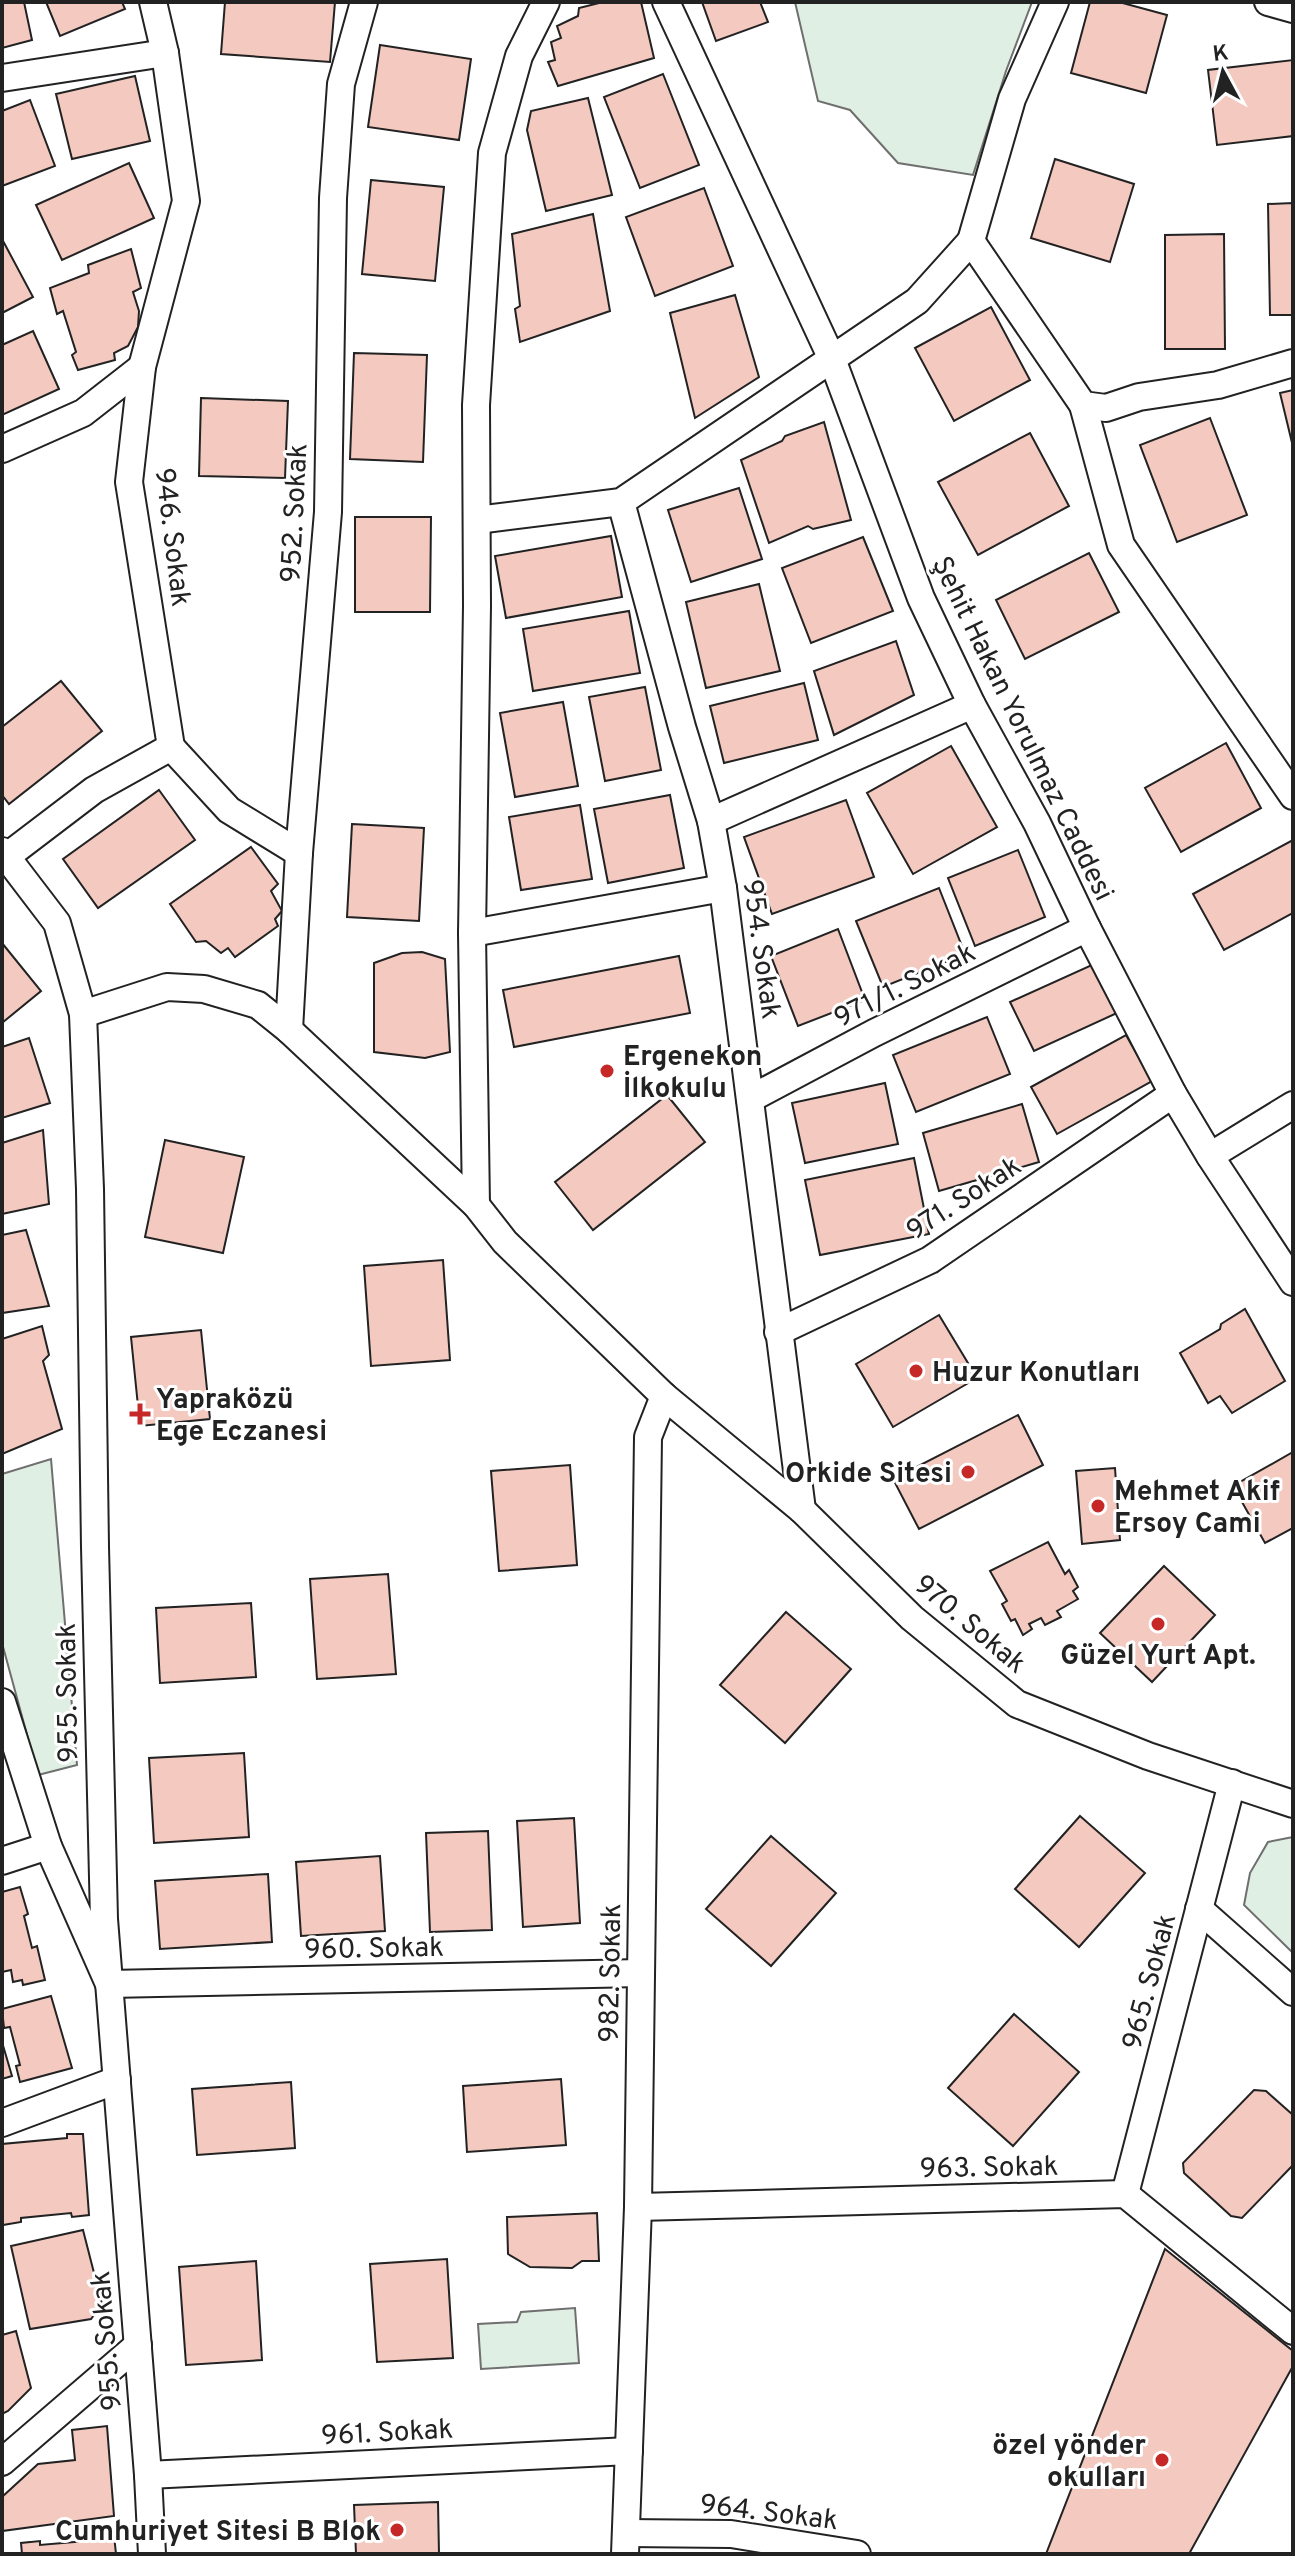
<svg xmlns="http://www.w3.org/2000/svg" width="1295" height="2556" viewBox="0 0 1295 2556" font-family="Overpass,sans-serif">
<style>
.green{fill:#e0efe3;stroke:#6f6f6f;stroke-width:2}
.building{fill:#f3c9c0;stroke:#222;stroke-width:2}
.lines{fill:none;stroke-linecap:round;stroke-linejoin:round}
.minor-casing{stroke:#222;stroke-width:30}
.minor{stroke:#fff;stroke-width:26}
.poi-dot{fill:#c62828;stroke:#fff;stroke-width:3}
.labels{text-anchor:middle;stroke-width:6;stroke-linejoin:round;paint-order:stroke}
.street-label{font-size:28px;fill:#222;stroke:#fff}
.poi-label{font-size:28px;font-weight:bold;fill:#222;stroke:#fff;text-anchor:start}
</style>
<rect width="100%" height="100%" fill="#fff"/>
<g class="green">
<polygon points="795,2 1032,2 1006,71 973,175 898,163 850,110 818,101"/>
<polygon points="51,1459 77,1765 38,1775 2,1643 2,1474"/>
<polygon points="1293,1837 1293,1953 1244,1905 1250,1873 1268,1842"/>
<polygon points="575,2308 579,2363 481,2369 478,2324 517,2322 521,2312"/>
</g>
<g class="building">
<polygon points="2,2 24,2 32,40 2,48"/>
<polygon points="46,2 122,2 125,9 60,36"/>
<polygon points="225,2 335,2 330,62 221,54"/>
<polygon points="603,2 641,2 654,58 558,86 548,62 555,60 551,42 561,38 557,26 578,16 579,8"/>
<polygon points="702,2 760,2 768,22 716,41"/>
<polygon points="1090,2 1119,2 1167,15 1146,93 1071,73"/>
<polygon points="380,45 471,59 459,140 368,127"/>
<polygon points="1293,60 1293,136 1217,145 1208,70"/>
<polygon points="663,74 699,165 640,188 604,97"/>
<polygon points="135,76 150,141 72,159 56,94"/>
<polygon points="588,98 612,195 546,211 527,130 531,111"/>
<polygon points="30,100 55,166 2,186 2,111"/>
<polygon points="1055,159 1134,184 1110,262 1031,238"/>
<polygon points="129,163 154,218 62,260 36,205"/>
<polygon points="371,180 444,187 435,281 362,274"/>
<polygon points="704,188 733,266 655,296 626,217"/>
<polygon points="1293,203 1293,315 1270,315 1268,204"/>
<polygon points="593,214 610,311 520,342 515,309 520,306 512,234"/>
<polygon points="1224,234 1225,349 1165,349 1165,235"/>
<polygon points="2,239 33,297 2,313"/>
<polygon points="131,249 141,288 133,292 139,311 138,327 128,346 114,353 115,360 78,370 72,355 76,352 63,311 57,314 50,288 89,273 88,265"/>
<polygon points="735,295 759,377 695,418 670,313"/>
<polygon points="991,307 1030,380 954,421 915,348"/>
<polygon points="33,331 59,389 2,415 2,345"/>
<polygon points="354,353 427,355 423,462 350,459"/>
<polygon points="1293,390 1293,447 1280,393"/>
<polygon points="201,398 288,401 285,478 199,476"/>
<polygon points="1210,418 1247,515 1177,542 1140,445"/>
<polygon points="824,422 851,520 813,529 808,526 769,543 741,460 782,441 785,436"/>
<polygon points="1030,433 1069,506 978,555 938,482"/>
<polygon points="739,488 762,559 691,582 668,510"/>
<polygon points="355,517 431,517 430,612 355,612"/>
<polygon points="611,536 622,597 506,618 495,556"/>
<polygon points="863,537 893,611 811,643 782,568"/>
<polygon points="1089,553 1119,612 1025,659 996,600"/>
<polygon points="759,584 780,671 706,688 686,602"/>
<polygon points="629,611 640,673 533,691 523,629"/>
<polygon points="896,641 914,695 834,735 814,671"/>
<polygon points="61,681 102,731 9,804 2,795 2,727"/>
<polygon points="804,683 818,740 724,763 710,706"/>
<polygon points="645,687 661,770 605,781 589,697"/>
<polygon points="563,702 578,786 515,797 500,713"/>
<polygon points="1226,743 1261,808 1181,852 1145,788"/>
<polygon points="951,746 997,827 913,874 867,793"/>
<polygon points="159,790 195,840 98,908 63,859"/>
<polygon points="670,795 684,868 608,883 594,809"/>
<polygon points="846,800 874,877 772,914 744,837"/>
<polygon points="580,805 592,879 521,890 509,817"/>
<polygon points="352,824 424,828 419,921 347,917"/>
<polygon points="1293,840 1293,913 1224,950 1193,894"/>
<polygon points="251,847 278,884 271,891 282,911 275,919 278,926 235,957 228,948 221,953 206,941 196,942 170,904"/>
<polygon points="1018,850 1045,917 975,946 948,878"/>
<polygon points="939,888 965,954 883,987 856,921"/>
<polygon points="838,929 865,1000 798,1026 771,956"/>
<polygon points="2,943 41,991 2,1023"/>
<polygon points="422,952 445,959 450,1052 425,1058 374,1052 374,963 402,953"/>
<polygon points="679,956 690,1013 514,1047 503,990"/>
<polygon points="1094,964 1117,1013 1034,1051 1010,1002"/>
<polygon points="987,1017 1010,1074 916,1112 893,1055"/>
<polygon points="1126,1035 1152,1081 1057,1134 1031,1087"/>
<polygon points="29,1038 50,1103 2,1118 2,1047"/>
<polygon points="885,1083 898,1144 805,1163 792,1103"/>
<polygon points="667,1095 705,1142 593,1230 555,1182"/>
<polygon points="1022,1104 1039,1162 939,1191 923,1133"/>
<polygon points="43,1130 49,1204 2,1214 2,1143"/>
<polygon points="165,1140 244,1157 223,1253 145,1237"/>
<polygon points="914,1158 929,1234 820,1255 805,1180"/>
<polygon points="26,1230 49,1306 2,1313 2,1235"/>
<polygon points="443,1260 450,1360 371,1366 364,1266"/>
<polygon points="1245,1309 1285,1381 1232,1413 1220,1396 1208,1403 1180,1353 1220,1329 1221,1324"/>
<polygon points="939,1315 977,1378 893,1427 856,1364"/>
<polygon points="42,1326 49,1355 43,1361 62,1429 2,1454 2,1339"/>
<polygon points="201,1330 210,1419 140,1426 131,1337"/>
<polygon points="1018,1415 1043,1465 919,1529 893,1479"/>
<polygon points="1293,1452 1293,1528 1265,1543 1233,1486"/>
<polygon points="570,1465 577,1565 499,1571 491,1471"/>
<polygon points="1115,1468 1120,1540 1082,1544 1076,1471"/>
<polygon points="1048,1542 1065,1574 1069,1570 1078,1587 1073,1591 1078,1599 1057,1611 1061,1617 1045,1625 1041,1618 1029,1624 1032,1629 1023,1635 1015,1619 1011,1621 1002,1604 1007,1601 990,1571"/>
<polygon points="1164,1566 1215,1615 1152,1682 1100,1633"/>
<polygon points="388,1574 396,1674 317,1679 310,1579"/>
<polygon points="251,1603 256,1677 160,1683 156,1608"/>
<polygon points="786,1612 851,1669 785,1743 720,1685"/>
<polygon points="244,1753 249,1837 154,1843 149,1758"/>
<polygon points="1080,1816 1145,1873 1079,1947 1015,1889"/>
<polygon points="574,1818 580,1923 523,1927 517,1821"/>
<polygon points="488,1831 492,1930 430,1932 426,1833"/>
<polygon points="771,1836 836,1893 771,1966 706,1909"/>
<polygon points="380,1856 385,1931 301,1936 296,1862"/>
<polygon points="268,1874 272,1942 160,1949 155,1881"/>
<polygon points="20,1887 28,1914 24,1916 32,1948 37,1946 45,1980 23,1985 22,1980 13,1982 11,1970 2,1972 2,1892"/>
<polygon points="51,1996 72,2068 20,2082 16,2066 20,2065 10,2027 4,2028 2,2009"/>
<polygon points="1014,2014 1079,2072 1013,2146 948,2088"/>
<polygon points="2,2042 12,2076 2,2079"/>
<polygon points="561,2079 566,2145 467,2152 463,2086"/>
<polygon points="291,2082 295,2148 197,2155 192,2089"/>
<polygon points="1254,2090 1266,2091 1293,2115 1293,2165 1242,2218 1231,2216 1184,2173 1183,2163"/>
<polygon points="67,2134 83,2134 89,2215 72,2217 71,2213 21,2218 21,2222 3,2225 2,2144 67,2138"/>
<polygon points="597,2213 599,2261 582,2261 572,2268 530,2267 508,2254 507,2217"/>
<polygon points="83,2230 102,2304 91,2319 30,2329 11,2246"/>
<polygon points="1165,2249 1293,2351 1293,2366 1189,2554 1046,2554"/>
<polygon points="447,2259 453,2358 377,2362 370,2264"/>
<polygon points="256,2261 262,2360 186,2365 179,2267"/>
<polygon points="16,2331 31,2388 8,2411 2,2414 2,2335"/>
<polygon points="107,2426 114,2516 2,2531 2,2497 38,2464 75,2460 72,2430"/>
<polygon points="438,2502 439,2554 356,2554 354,2505"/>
<polygon points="114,2535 116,2554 22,2554 21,2543 40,2541 40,2545 97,2540 97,2536"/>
</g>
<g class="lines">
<defs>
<g id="minor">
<polyline points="666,2 832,359 921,598 972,705 1037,823 1087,928 1173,1094 1210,1156 1293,1282"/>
<polyline points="1268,2 1293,9"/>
<polyline points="2,78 165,53"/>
<polyline points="971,241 1012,99 1055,2"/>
<polyline points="1083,405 1121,545 1293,796"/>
<polyline points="2,449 83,413 142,367"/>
<polyline points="621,502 682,727 711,821 723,888 802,1510"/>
<polyline points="477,520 621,502 917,301 971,241 1083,405 1106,408 1139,397 1218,385 1293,363"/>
<polyline points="171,747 229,810 299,853"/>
<polyline points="711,821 972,705"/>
<polyline points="2,851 57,923 83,1014 90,1189 95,1547 104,1919 148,2475 152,2554"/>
<polyline points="6,857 94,790 171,747 129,482 142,367 186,201 165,53 153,2"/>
<polyline points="472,933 723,888"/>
<polyline points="83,1014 167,987 204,989 258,1005 289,1030 476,1205 505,1242 664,1396 802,1510 912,1618 1017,1704 1148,1756 1293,1804"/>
<polyline points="289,1030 299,853 328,512 333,198 341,84 364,2"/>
<polyline points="750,1099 874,1033 1087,928"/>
<polyline points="1210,1156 1293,1105"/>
<polyline points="476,1205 472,933 477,606 476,405 492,153 519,56 546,2"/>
<polyline points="778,1332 930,1260 1173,1094"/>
<polyline points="2,1702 48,1846 109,1984 641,1973"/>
<polyline points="2,1861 48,1846"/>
<polyline points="1199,1909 1293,1992"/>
<polyline points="2,2123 117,2080"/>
<polyline points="1125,2194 1232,1783"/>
<polyline points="638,2207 1125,2194 1293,2331"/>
<polyline points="2,2462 138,2345"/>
<polyline points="148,2475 629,2451"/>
<polyline points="626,2533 731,2534 857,2554"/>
<polyline points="625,2554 638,2207 648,1437 664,1396"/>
</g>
</defs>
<use href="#minor" class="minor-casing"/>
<use href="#minor" class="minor"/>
</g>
<g class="poi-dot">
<circle cx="607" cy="1071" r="8"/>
<circle cx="916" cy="1371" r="8"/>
<path d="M136 1402h8v8h8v8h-8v8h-8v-8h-8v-8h8z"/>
<circle cx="968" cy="1472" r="8"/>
<circle cx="1098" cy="1506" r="8"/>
<circle cx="1158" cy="1624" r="8"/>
<circle cx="1162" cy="2460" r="8"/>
<circle cx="397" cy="2530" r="8"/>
</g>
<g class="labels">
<g class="street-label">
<text transform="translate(293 513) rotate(-87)" y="10">952. Sokak</text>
<text transform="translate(174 537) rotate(83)" y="10">946. Sokak</text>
<text transform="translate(1024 728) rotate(64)" y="10">Şehit Hakan Yorulmaz Caddesi</text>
<text transform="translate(763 949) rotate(82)" y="10">954. Sokak</text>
<text transform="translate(904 984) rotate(-27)" y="10">971/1. Sokak</text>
<text transform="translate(963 1197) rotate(-33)" y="10">971. Sokak</text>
<text transform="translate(971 1623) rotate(40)" y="10">970. Sokak</text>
<text transform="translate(66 1693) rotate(-91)" y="10">955. Sokak</text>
<text transform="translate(374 1947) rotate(-1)" y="10">960. Sokak</text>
<text transform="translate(609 1973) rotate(-89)" y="10">982. Sokak</text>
<text transform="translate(1148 1981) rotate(-75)" y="10">965. Sokak</text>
<text transform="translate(989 2166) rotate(-1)" y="10">963. Sokak</text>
<text transform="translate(105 2341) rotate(-95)" y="10">955. Sokak</text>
<text transform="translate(387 2431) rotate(-3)" y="10">961. Sokak</text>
<text transform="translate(769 2511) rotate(7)" y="10">964. Sokak</text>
</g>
<g class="poi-label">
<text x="623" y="1065">Ergenekon<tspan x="623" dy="32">İlkokulu</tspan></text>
<text x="932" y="1381">Huzur Konutları</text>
<text x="156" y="1408">Yapraközü<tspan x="156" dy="32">Ege Eczanesi</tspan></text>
<text x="952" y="1482" text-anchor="end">Orkide Sitesi</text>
<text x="1114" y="1500">Mehmet Akif<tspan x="1114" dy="32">Ersoy Cami</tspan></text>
<text x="1158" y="1664" text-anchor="middle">Güzel Yurt Apt.</text>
<text x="1146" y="2454" text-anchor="end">özel yönder<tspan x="1146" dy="32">okulları</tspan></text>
<text x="381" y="2540" text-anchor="end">Cumhuriyet Sitesi B Blok</text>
</g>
</g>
<rect width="1295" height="2556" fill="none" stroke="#222222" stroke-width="8"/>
<g transform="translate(1223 72) rotate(353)" stroke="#ffffff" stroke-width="6" paint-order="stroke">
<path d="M0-6L14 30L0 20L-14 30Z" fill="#222222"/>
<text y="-12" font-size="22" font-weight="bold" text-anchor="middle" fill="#222222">K</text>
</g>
</svg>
